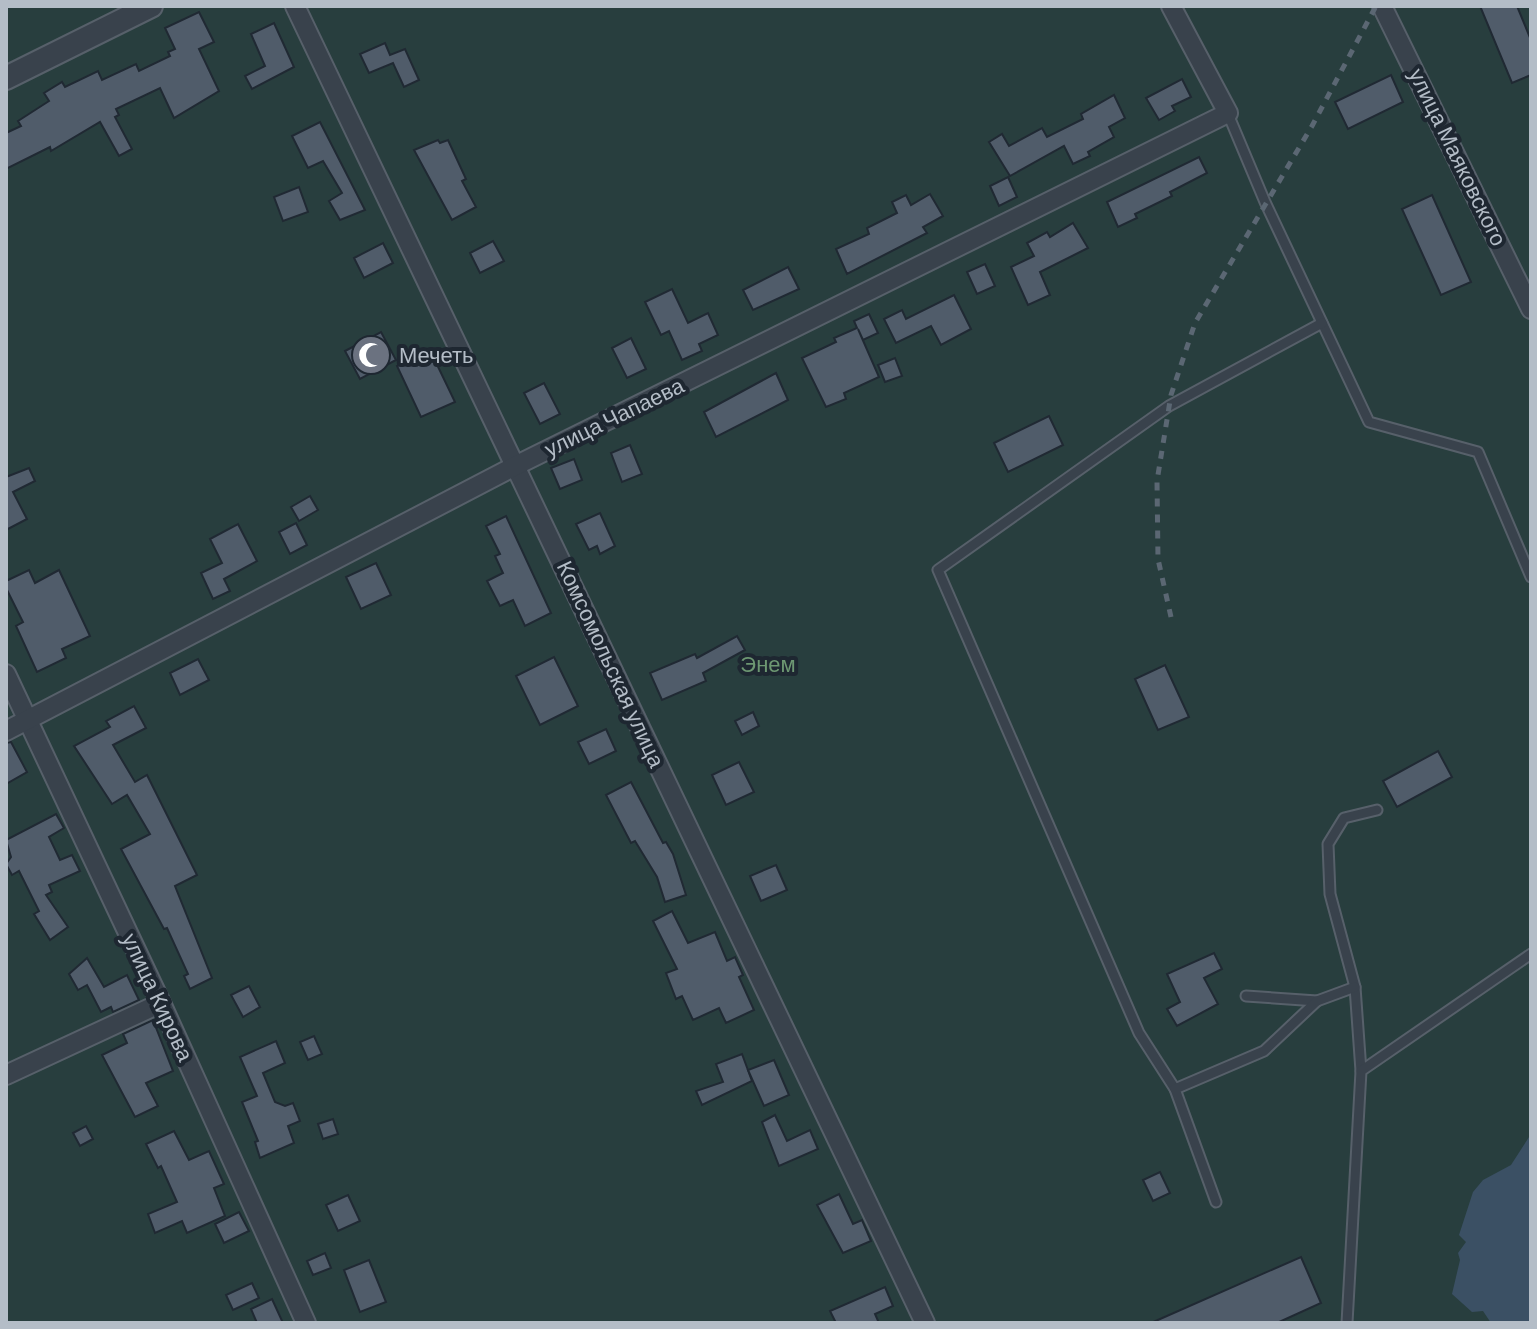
<svg xmlns="http://www.w3.org/2000/svg" width="1537" height="1329" viewBox="0 0 1537 1329" font-family="Barlow,sans-serif">
<style>
.green{fill:#283e3e}
.water{fill:#3b5064}
.building{fill:#505c6a;stroke:#202933;stroke-width:2}
.lines{fill:none;stroke-linecap:round;stroke-linejoin:round}
.service-casing{stroke:#57606a;stroke-width:13}
.minor-casing{stroke:#57606a;stroke-width:22}
.tertiary-casing{stroke:#57606a;stroke-width:26}
.service{stroke:#39424c;stroke-width:9}
.minor{stroke:#39424c;stroke-width:18}
.tertiary{stroke:#39424c;stroke-width:22}
.rail{stroke:#5b6773;stroke-width:5;stroke-dasharray:8 8;stroke-linecap:butt}
.labels{text-anchor:middle;stroke-width:8;stroke-linejoin:round;paint-order:stroke}
.street-label{font-size:22px;fill:#b4bdc7;stroke:#1e2731}
.poi-label{font-size:22px;fill:#b4bdc7;stroke:#1e2731;text-anchor:start}
.park-label{font-size:22px;fill:#6d9772;stroke:#1e2731}
</style>
<rect width="100%" height="100%" fill="#25313c"/>
<rect class="green" x="6" y="6" width="1525" height="1317"/>
<polygon class="water" points="1531,1134 1531,1323 1491,1323 1483,1311 1472,1312 1452,1294 1460,1260 1458,1253 1466,1242 1459,1235 1473,1192 1483,1180 1511,1165"/>
<g class="building">
<polygon points="1480,6 1517,6 1531,40 1531,75 1512,83"/>
<polygon points="199,12 214,42 199,49 219,91 174,118 160,88 116,109 119,115 115,117 132,149 119,156 100,122 51,151 50,147 6,169 6,133 21,126 18,121 49,101 44,93 62,82 65,87 98,71 102,80 136,64 139,71 170,56 168,52 175,49 165,28"/>
<polygon points="274,23 294,67 252,89 245,76 265,66 251,34"/>
<polygon points="385,43 390,55 405,49 419,80 404,87 393,63 369,73 360,54"/>
<polygon points="1391,75 1403,102 1348,129 1335,102"/>
<polygon points="1182,79 1191,97 1172,106 1175,111 1159,120 1146,98"/>
<polygon points="1114,95 1125,118 1109,127 1114,137 1088,152 1090,156 1073,164 1064,146 1010,176 989,142 1002,134 1009,146 1042,128 1047,137 1083,119 1081,114"/>
<polygon points="320,122 365,210 340,220 329,201 342,193 323,161 308,168 292,136"/>
<polygon points="438,140 440,143 448,140 466,179 462,181 476,207 452,220 414,150"/>
<polygon points="1199,157 1207,173 1170,192 1172,196 1135,214 1137,218 1118,227 1107,202"/>
<polygon points="1008,177 1017,197 999,206 990,186"/>
<polygon points="299,187 308,212 283,221 274,197"/>
<polygon points="930,194 943,216 923,227 927,233 847,274 836,249 869,234 867,228 897,213 892,202 906,195 911,205"/>
<polygon points="1432,195 1471,282 1441,295 1402,209"/>
<polygon points="1073,223 1088,248 1040,272 1050,295 1028,305 1011,267 1034,256 1027,243 1047,232 1050,237"/>
<polygon points="493,241 504,261 480,273 470,253"/>
<polygon points="383,243 393,263 364,278 354,258"/>
<polygon points="985,264 995,286 977,294 967,272"/>
<polygon points="788,267 799,289 753,310 743,290"/>
<polygon points="672,289 688,323 708,313 718,335 699,344 702,351 682,360 669,331 661,335 645,302"/>
<polygon points="954,295 971,329 941,345 931,326 896,343 884,319 902,310 906,319"/>
<polygon points="869,314 878,333 863,340 858,329 879,377 844,393 846,399 826,407 802,358 836,342 834,338 857,328 854,321"/>
<polygon points="381,332 396,360 360,379 345,351"/>
<polygon points="631,338 646,369 627,378 612,348"/>
<polygon points="430,350 455,402 421,417 397,366"/>
<polygon points="895,358 902,376 885,382 878,365"/>
<polygon points="776,373 788,400 716,437 704,412"/>
<polygon points="544,383 560,414 540,424 524,393"/>
<polygon points="1049,416 1063,445 1008,472 994,443"/>
<polygon points="630,445 642,474 622,482 611,453"/>
<polygon points="574,459 582,480 560,489 551,468"/>
<polygon points="29,468 35,481 13,492 27,519 6,530 6,477"/>
<polygon points="310,496 318,510 299,521 291,507"/>
<polygon points="600,513 615,546 600,554 597,546 589,550 576,524"/>
<polygon points="506,516 551,613 525,626 513,600 500,606 487,581 503,573 495,556 500,554 486,526"/>
<polygon points="296,523 307,545 290,554 279,532"/>
<polygon points="238,524 257,561 224,579 230,591 213,599 201,573 222,563 210,539"/>
<polygon points="376,563 391,595 361,609 346,577"/>
<polygon points="29,570 35,583 59,570 90,636 62,649 66,658 37,672 16,626 23,622 6,588 6,581"/>
<polygon points="737,636 745,650 703,673 706,681 662,700 650,673 695,654 697,658"/>
<polygon points="554,657 578,706 540,725 516,676"/>
<polygon points="198,659 209,680 180,695 170,673"/>
<polygon points="1165,665 1189,717 1158,730 1135,679"/>
<polygon points="134,706 146,728 113,745 135,782 147,775 197,875 175,886 212,978 190,989 184,976 188,974 167,928 164,929 121,849 150,834 127,795 112,804 74,746 110,727 106,721"/>
<polygon points="753,712 759,726 742,735 735,721"/>
<polygon points="606,729 616,751 589,764 578,742"/>
<polygon points="11,742 27,772 6,784 6,743"/>
<polygon points="1438,751 1452,777 1397,807 1383,781"/>
<polygon points="739,762 754,792 726,805 712,775"/>
<polygon points="631,782 663,843 666,842 673,854 686,895 665,902 657,877 635,841 631,843 606,795"/>
<polygon points="56,814 64,828 49,837 60,860 72,855 80,871 49,885 52,892 46,895 68,927 50,940 34,914 39,911 19,871 12,875 6,864 11,857 6,840"/>
<polygon points="776,865 787,890 761,901 750,876"/>
<polygon points="672,911 688,943 715,932 727,961 735,957 743,975 739,977 754,1010 726,1023 719,1008 693,1020 682,996 676,999 666,973 677,969 653,921"/>
<polygon points="1214,953 1222,969 1204,978 1218,1004 1177,1026 1167,1009 1180,1002 1167,974"/>
<polygon points="87,958 104,987 127,975 139,1000 113,1012 111,1007 101,1012 87,985 78,990 69,974"/>
<polygon points="249,986 260,1007 243,1017 231,995"/>
<polygon points="153,1020 173,1071 146,1083 158,1106 135,1117 102,1055 127,1043 123,1034"/>
<polygon points="314,1036 322,1054 308,1060 300,1042"/>
<polygon points="276,1041 285,1063 263,1073 275,1102 285,1106 293,1103 300,1121 288,1126 294,1143 260,1158 255,1142 258,1141 242,1102 257,1096 240,1057"/>
<polygon points="742,1054 752,1081 702,1105 696,1091 723,1082 716,1064"/>
<polygon points="774,1060 789,1095 764,1106 748,1070"/>
<polygon points="775,1115 787,1141 810,1130 818,1149 779,1166 762,1122"/>
<polygon points="333,1119 338,1134 323,1139 318,1124"/>
<polygon points="86,1126 93,1139 80,1146 73,1133"/>
<polygon points="174,1131 189,1160 209,1151 224,1184 214,1188 225,1216 187,1233 182,1221 155,1233 148,1214 177,1202 161,1166 158,1168 146,1144"/>
<polygon points="1160,1172 1170,1193 1153,1201 1143,1180"/>
<polygon points="839,1194 853,1224 862,1220 871,1241 843,1253 817,1205"/>
<polygon points="348,1195 360,1221 338,1231 326,1205"/>
<polygon points="239,1212 249,1231 224,1243 215,1224"/>
<polygon points="325,1253 331,1268 313,1275 307,1261"/>
<polygon points="1301,1257 1321,1303 1277,1323 1151,1323"/>
<polygon points="369,1260 386,1302 360,1312 344,1270"/>
<polygon points="252,1283 259,1298 233,1310 226,1295"/>
<polygon points="885,1287 893,1306 875,1314 879,1323 836,1323 830,1311"/>
<polygon points="272,1299 283,1323 257,1323 251,1309"/>
</g>
<g class="lines">
<defs>
<g id="service">
<polyline points="1228,114 1265,202 1369,422 1478,452 1531,577"/>
<polyline points="1246,996 1317,1001"/>
<polyline points="1361,1071 1355,987 1330,894 1328,844 1344,818 1377,810"/>
<polyline points="1175,1089 1139,1033 938,570 1169,406 1322,323"/>
<polyline points="1216,1202 1175,1089 1264,1051 1317,1001 1355,987"/>
<polyline points="1347,1323 1361,1071 1531,954"/>
</g>
<g id="minor">
<polyline points="295,6 925,1323"/>
<polyline points="1382,6 1531,309"/>
<polyline points="6,674 161,1003 306,1323"/>
<polyline points="6,731 517,465 1228,113 1171,6"/>
<polyline points="6,1075 161,1003"/>
</g>
<polyline id="tertiary" points="6,78 151,6"/>
</defs>
<use href="#service" class="service-casing"/>
<use href="#minor" class="minor-casing"/>
<use href="#tertiary" class="tertiary-casing"/>
<use href="#service" class="service"/>
<use href="#minor" class="minor"/>
<use href="#tertiary" class="tertiary"/>
<polyline class="rail" points="1171,617 1158,559 1157,481 1171,395 1195,323 1312,126 1376,6"/>
</g>
<defs>
<symbol id="mosque-disc" viewBox="-11 -11 22 22"><circle r="9.5" fill="#6b7280" stroke="#1e2731"/><path d="M3.5-4.9A6 6 0 1 0 3.5 4.9A5 5 0 1 1 3.5-4.9Z" fill="#fff"/></symbol>
</defs>
<g fill-rule="evenodd">
<use href="#mosque-disc" x="349" y="333" width="44" height="44"/>
</g>
<g class="labels">
<g class="street-label">
<text transform="translate(1458 157) rotate(64)" y="8">улица Маяковского</text>
<text transform="translate(614 417) rotate(-26)" y="8">улица Чапаева</text>
<text transform="translate(611 664) rotate(65)" y="8">Комсомольская улица</text>
<text transform="translate(158 997) rotate(65)" y="8">улица Кирова</text>
</g>
<g class="poi-label">
<text x="399" y="363">Мечеть</text>
</g>
<g class="park-label">
<text x="768" y="672">Энем</text>
</g>
</g>
<rect width="1537" height="1329" fill="none" stroke="#b4bdc7" stroke-width="16"/>
</svg>
